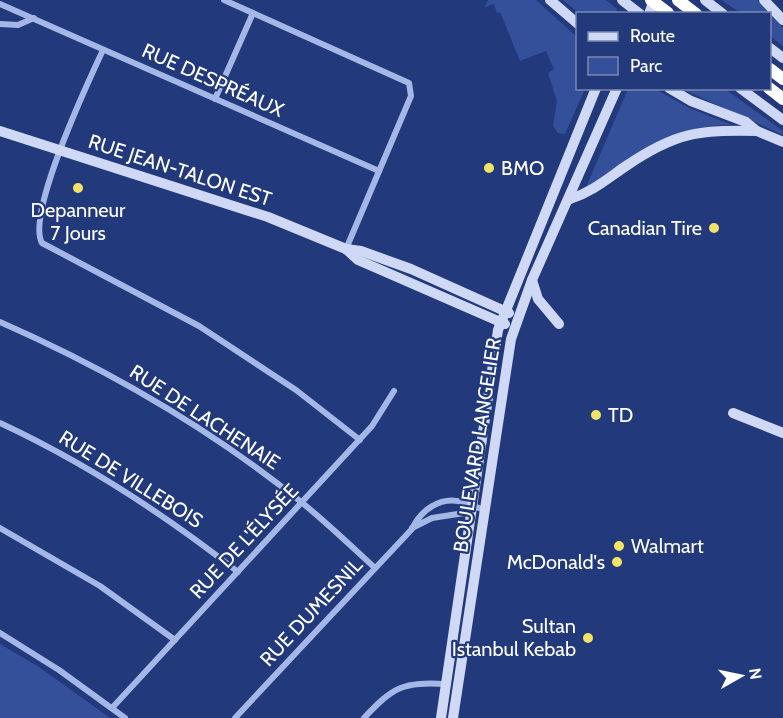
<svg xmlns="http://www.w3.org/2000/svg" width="783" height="718" viewBox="0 0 783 718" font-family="Cabin,sans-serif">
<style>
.green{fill:#35509a}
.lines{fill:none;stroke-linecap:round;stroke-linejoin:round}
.street{stroke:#a5b7e6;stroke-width:6}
.secondary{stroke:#cfd9f5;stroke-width:10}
.highway{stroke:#fff;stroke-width:12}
.secondary-bridge{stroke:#cfd9f5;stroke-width:10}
.highway-bridge{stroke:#fff;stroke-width:12}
.poi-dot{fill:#f2e367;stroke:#22397c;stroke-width:2}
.labels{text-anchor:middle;stroke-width:4.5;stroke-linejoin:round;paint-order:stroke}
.street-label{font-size:20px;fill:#fff;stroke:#22397c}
.poi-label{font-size:20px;fill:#fff;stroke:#22397c;text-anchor:start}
</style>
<rect width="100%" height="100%" fill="#22397c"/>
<g class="green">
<polygon points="488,0 536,0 577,37 578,88 585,89 565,134 558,133 553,126 557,101 548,73 554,69 546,51 520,61 500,12 497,13 494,4 485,7"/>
<polygon points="563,0 606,0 617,9 616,13 579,13"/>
<polygon points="722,0 757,0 783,28 783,46 770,36 770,14 740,13"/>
<path d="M628 89H655L687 107 732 125C674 124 634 155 589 187L587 185Z"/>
<polygon points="682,89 725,89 783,131 783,135"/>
<polygon points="0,644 39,667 110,718 0,718"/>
</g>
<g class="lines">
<g class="street">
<polyline points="224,0 409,83 411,96 346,249"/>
<polyline points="0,4 379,171"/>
<polyline points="0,24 18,25 34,18"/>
<path d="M103 50C88 82 26 215 42 243L199 326 296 390 360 440"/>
<polyline points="215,99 253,13"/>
<path d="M0 322C107 369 209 428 300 501 326 522 350 545 375 568"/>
<path d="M0 423C86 463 164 514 238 572"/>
<polyline points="0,528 100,586 175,640"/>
<polyline points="412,528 432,518 464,513 472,508"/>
<polyline points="0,633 59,670 125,718"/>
<polyline points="112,708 372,426 394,391"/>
<path d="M235 718 412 529C421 510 440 496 462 502 470 504 476 508 484 509"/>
<path d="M364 718C394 686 403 682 446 684"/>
</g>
<g class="secondary">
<polyline points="550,0 578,24"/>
<polyline points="705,0 723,14"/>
<polyline points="764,0 783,20"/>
<polyline points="649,14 654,0"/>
<polyline points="770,48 783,58"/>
<polyline points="669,88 691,101 746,122 757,131 783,142"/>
<polyline points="740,88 783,120"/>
<polyline points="0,131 268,217 346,249 361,251 411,269 509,313"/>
<path d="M570 199C592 192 607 179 626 166 676 132 698 130 757 131"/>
<polyline points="346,249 358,260 505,324"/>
<polyline points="532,280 538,299 559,324"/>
<polyline points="733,413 783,433"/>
<polyline points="441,718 498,330 596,88"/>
<polyline points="453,718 511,339 532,280 617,88"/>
</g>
<g class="highway">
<polyline points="678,0 696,14"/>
<polyline points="770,69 783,79"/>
<polyline points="769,88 783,99"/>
</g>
<polyline class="secondary-bridge" points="622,0 640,14"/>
<polyline class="highway-bridge" points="651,0 668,13"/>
</g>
<g class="poi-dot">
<circle cx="489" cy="168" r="6"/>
<circle cx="78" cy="188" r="6"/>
<circle cx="714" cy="228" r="6"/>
<circle cx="596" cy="415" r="6"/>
<circle cx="619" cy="546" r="6"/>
<circle cx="617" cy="562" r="6"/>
<circle cx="588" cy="638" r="6"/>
</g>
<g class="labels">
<g class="street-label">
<text transform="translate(213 80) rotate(24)" y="7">RUE DESPRÉAUX</text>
<text transform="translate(180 170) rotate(18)" y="7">RUE JEAN-TALON EST</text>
<text transform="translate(205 417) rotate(33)" y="7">RUE DE LACHENAIE</text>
<text transform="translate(477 445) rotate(-81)" y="7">BOULEVARD LANGELIER</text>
<text transform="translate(131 479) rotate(32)" y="7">RUE DE VILLEBOIS</text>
<text transform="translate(244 541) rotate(-47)" y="7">RUE DE L'ÉLYSÉE</text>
<text transform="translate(311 612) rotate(-47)" y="7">RUE DUMESNIL</text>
</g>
<g class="poi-label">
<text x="501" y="175">BMO</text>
<text x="78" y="217" text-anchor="middle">Depanneur<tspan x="78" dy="23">7 Jours</tspan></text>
<text x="702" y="235" text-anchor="end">Canadian Tire</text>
<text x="608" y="422">TD</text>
<text x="631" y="553">Walmart</text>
<text x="605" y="569" text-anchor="end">McDonald's</text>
<text x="576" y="633" text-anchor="end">Sultan<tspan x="576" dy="23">Istanbul Kebab</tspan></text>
</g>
</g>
<rect x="576" y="12" width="195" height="78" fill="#22397c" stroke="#7a88b0" stroke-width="1.5"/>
<rect x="588" y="32" width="30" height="9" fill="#cfd9f5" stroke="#7a88b0" stroke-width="1.5"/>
<text x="630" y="42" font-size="18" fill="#ffffff">Route</text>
<rect x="588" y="57" width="30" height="18" fill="#35509a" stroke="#7a88b0" stroke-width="1.5"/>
<text x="630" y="72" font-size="18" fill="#ffffff">Parc</text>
<g transform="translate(741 676) rotate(81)" stroke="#22397c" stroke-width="4.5" paint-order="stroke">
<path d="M0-4.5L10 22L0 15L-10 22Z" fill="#ffffff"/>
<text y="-9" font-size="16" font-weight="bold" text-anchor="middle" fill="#ffffff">N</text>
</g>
</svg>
